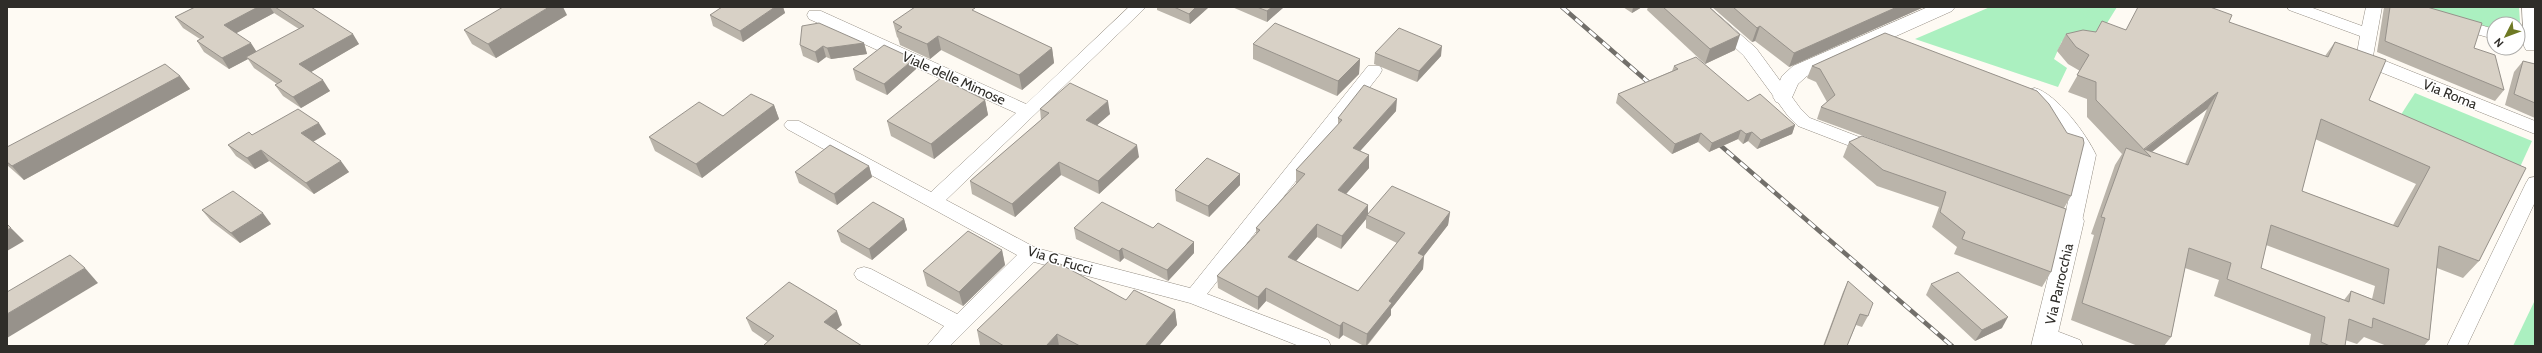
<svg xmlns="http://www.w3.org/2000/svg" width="2542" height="353" viewBox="0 0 2542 353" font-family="Cabin,sans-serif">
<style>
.green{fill:#abf0c0}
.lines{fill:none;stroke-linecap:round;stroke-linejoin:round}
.street-casing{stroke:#958e84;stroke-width:1}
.secondary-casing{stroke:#958e84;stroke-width:1}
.street{fill:#fff;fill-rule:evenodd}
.secondary{fill:#fff;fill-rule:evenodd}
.rail-casing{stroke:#726f6a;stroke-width:4.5}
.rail{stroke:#fff;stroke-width:3;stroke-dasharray:9;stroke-linecap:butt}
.wall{fill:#bab4aa;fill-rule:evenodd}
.shaded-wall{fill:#97928b}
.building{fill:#d8d1c6;stroke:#97928b;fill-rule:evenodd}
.labels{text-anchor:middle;stroke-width:3;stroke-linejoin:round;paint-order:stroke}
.street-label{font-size:14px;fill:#2f2d29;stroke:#fff}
</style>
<rect width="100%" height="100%" fill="#fefaf3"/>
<g class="green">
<polygon points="1990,7 2117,7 2099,36 2062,41 2054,59 2067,68 2058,87 1915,39"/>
<polygon points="2420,7 2519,7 2521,37 2518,36 2518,24 2494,24 2494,29"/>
<polygon points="2415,93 2532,141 2514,180 2393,127"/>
<polygon points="2535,300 2535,346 2513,346"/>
</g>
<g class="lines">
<defs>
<g id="street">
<polygon points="1129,7 1146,7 946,200 1036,248 1190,288 1368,66 1380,66 1382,70 1380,74 1207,294 1328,340 1331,346 1299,346 1190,303 1034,262 950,346 927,346 944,326 857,279 854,274 857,269 864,267 871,269 957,314 1017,255 787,129 784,125 787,121 799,121 931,192 1016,113 809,19 807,15 809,11 821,11 1026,104"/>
<polygon points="1692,7 1709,7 1756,48 1800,108 1810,118 1880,145 1883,149 1880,153 1874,155 1868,153 1798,126 1788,116 1744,56"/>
<polygon points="2287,7 2310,7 2362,26 2366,7 2382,7 2373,56 2535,121 2535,134 2358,63 2356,59 2360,36 2289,10"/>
<polygon points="2522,7 2535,7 2535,50 2526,50 2524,46"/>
<polygon points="2457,18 2494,29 2494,39 2451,27 2449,23"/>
<path d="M2035 88C2057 94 2087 135 2096 155L2082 221 2080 226C2070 229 2054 224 2049 215L2051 210 2058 208 2066 211 2078 155 2058 126 2029 98 2027 94 2029 90Z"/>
<polygon points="2535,177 2535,202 2467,346 2447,346 2526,183 2529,178"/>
<path d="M2046 327 2080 340 2083 346C2068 346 2044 350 2036 335L2039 329Z"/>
</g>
<g id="secondary">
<polygon points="1928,7 1955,7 1952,11 1807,76 1798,84 1790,102 1783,104 1776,102 1773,97 1782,76 1793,66"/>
<polygon points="2073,213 2081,215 2084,221 2055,346 2031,346 2062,221 2065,215"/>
</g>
</defs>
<use href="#street" class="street-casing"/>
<use href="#secondary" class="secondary-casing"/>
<use href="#street" class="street"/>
<use href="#secondary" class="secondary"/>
<defs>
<g id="rail">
<polyline points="1562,7 1656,89"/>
<polyline points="1713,139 1952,346"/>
</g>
</defs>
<use href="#rail" class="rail-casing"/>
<use href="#rail" class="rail"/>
</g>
<g class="wall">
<path d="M195 7H311L359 44 311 72 330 91 301 108 283 96 275 85 277 84 254 68 248 59 229 69 204 52 197 41 200 39 183 28 175 17ZM274 13 299 29 257 52 236 33Z"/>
<polygon points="722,7 783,7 785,13 743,42 713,26 710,15"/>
<polygon points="1157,7 1209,7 1190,24 1157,10"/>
<polygon points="1232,7 1284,7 1267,22"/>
<polygon points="1623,7 1642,7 1632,13"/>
<polygon points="1648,7 1709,7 1735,50 1705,64 1647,10"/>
<polygon points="1712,7 1924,7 1789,67 1755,41 1752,42"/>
<polygon points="2384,7 2427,7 2474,48 2504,90 2495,101 2377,52"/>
<polygon points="975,12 1052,48 1054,63 1022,90 941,50 930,59 900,45 898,38 897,37 893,22"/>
<polygon points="567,15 496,58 472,44 464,30"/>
<path d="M2229 22 2325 56 2335 42 2369 100 2526 168 2479 261 2463 278 2437 268 2429 340 2424 346H2387L2364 337 2357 344 2345 340V346H2309L2311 334 2214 296 2219 280 2185 268 2171 337 2164 346H2138L2071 320 2094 235 2091 234 2115 165 2122 154 2087 117V99L2068 92 2080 71 2068 64 2057 51 2066 34ZM2207 109 2185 164 2152 152ZM2315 139 2416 184 2393 225 2302 191ZM2266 245 2375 286 2372 299 2351 291 2344 300 2261 268Z"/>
<polygon points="1885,33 2071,196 2064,208 2051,272 2042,287 1954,254 1957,247 1932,227 1939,207 1877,186 1843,157 1849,142 1967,174 1817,119 1821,107 1827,102 1816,82 1807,78 1812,66"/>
<polygon points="864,43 867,54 831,59 826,57 818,63 803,56 800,45"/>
<polygon points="1253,44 1360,59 1359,74 1337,96 1253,59"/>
<polygon points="1375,53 1441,56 1417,82 1374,64"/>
<polygon points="2523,61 2535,64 2535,118 2505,105 2514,72"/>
<polygon points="1674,66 1748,101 1795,125 1792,134 1757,149 1748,141 1743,144 1738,139 1709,152 1698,142 1672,154 1616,103 1618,94 1672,71"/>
<polygon points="853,69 916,69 887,95 856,80"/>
<polygon points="180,76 190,89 24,180 7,165 7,147"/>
<polygon points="985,100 988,115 934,159 891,136 887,121"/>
<polygon points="774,105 779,119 702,178 655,151 649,137 723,116"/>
<polygon points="1040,109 1110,114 1097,125 1139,157 1099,194 1061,175 1015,217 972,194 970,181 1041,120"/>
<path d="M1396 111 1360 151 1369 155V168L1346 194 1368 205V214L1450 212 1448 225 1424 256 1423 269 1391 309V315L1367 346H1364L1343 335 1339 339 1266 301 1258 310 1218 288 1217 276 1256 234V228L1297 183H1296V170L1338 125V118ZM1366 219V228L1397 243 1358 291 1296 261 1317 237 1341 249Z"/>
<polygon points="326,134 313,142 349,172 314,194 269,161 255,169 236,156 228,145 252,135"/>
<polygon points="869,166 872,177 837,205 799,183 795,172"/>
<polygon points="1240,174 1240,185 1209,217 1176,201 1175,190"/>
<polygon points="202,210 271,224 240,243 211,221"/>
<polygon points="904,219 907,230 872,260 841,242 837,231"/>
<polygon points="1074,228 1153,228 1194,242 1194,253 1168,281 1124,258 1120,262 1076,239"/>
<polygon points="1002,250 1005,265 963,306 927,286 923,271"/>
<polygon points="1848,281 1868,316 1862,327 1856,325 1847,346 1823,346 1843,292"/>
<polygon points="1931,284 2002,328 1975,341 1926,295"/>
<polygon points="1126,300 1175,310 1177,325 1159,346 983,346 980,345 977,330"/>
<polygon points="746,318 842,325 768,342 752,331"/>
</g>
<g class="shaded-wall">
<polygon points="258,7 270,7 274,13 231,36 224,25"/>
<polygon points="549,7 563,7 567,15 496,58 488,44"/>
<polygon points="775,7 783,7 785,13 743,42 740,31"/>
<polygon points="1196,7 1209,7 1190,24 1189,14"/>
<polygon points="1272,7 1284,7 1267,22 1267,11"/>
<polygon points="1633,7 1642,7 1632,13"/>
<polygon points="1897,7 1924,7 1789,67 1794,53"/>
<polygon points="1760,26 1755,41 1752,42 1757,28"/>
<polygon points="353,34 359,44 306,75 299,64"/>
<polygon points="1740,35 1735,50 1705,64 1710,49"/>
<polygon points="938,36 941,50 930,59 927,44"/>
<polygon points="251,43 258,54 246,57 248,59 229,69 222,58"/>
<polygon points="864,43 867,54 831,59 827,48"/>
<polygon points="823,46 826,57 818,63 815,52"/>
<polygon points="1442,46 1441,56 1417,82 1419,71"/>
<polygon points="1052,48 1054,63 1022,90 1019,75"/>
<polygon points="914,59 916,69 887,95 884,84"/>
<polygon points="1360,59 1359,74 1337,96 1338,81"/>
<polygon points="180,76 190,89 24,180 12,166"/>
<polygon points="323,80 330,91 301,108 293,97"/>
<polygon points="2218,92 2207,109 2149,154 2144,150"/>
<polygon points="1397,99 1396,111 1352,160 1353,148"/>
<polygon points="985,100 988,115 934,159 931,144"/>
<polygon points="1108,101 1110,114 1088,133 1086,120"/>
<polygon points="774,105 779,119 702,178 696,164"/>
<polygon points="319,123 326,134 309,144 301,133"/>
<polygon points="1795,125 1792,134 1757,149 1761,140"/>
<polygon points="1741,130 1738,139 1709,152 1712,143"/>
<polygon points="1752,132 1748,141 1743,144 1746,134"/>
<polygon points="1701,133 1698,142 1672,154 1675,144"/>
<polygon points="1137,145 1139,157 1099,194 1098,181"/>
<polygon points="261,150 269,161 255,169 247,158"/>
<polygon points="1369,155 1369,168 1338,203 1338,190"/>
<polygon points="341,161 349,172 314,194 306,183"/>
<polygon points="1059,162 1061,175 1015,217 1012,204"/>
<polygon points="869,166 872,177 837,205 834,194"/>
<polygon points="1240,174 1240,185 1209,217 1208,206"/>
<polygon points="1368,205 1368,216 1367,215 1366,219 1341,249 1342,236"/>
<polygon points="1450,212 1448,225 1416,266 1418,253"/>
<polygon points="263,213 271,224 240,243 231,233"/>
<polygon points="904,219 907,230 872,260 869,249"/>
<polygon points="1317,224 1317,237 1288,270 1288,257"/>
<polygon points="11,228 24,241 7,251 7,230"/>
<polygon points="1194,242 1194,253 1168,281 1167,270"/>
<polygon points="1122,248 1124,258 1120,262 1119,251"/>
<polygon points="1002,250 1005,265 963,306 959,292"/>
<polygon points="1424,256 1423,269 1391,309 1391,315 1366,346 1367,334 1389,301"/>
<polygon points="85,268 98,283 7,338 7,314"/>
<polygon points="1266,288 1266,301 1258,310 1258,297"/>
<polygon points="1175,310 1177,325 1159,346 1145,346"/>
<polygon points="837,311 842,325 829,336 824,322"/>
<polygon points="2008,317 2002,328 1975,341 1982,330"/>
<polygon points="1343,322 1343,335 1339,339 1340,326"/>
<polygon points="1057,334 1059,346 1046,346"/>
</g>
<g class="building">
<polygon points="195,7 258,7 224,25 251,43 222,58 197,41 204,37 175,17"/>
<polygon points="275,7 311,7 353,34 299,64 323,80 293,97 275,85 282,81 246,57 304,26"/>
<polygon points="503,7 549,7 488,44 464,30"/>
<polygon points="722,7 775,7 740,31 710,15"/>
<polygon points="915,7 972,7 975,8 972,10 1052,48 1019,75 938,36 927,44 897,31 902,27 893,22"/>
<polygon points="1174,7 1196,7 1189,14"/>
<polygon points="1257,7 1272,7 1267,11"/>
<polygon points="1663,7 1709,7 1740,35 1710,49"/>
<polygon points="1733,7 1897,7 1794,53 1760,26 1757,28"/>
<path d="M2138 7H2210L2232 15 2229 22 2328 57 2335 42 2386 60 2369 100 2526 168 2479 261 2439 246 2429 340 2373 318 2372 328 2349 319 2345 346H2330L2321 342 2325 317 2227 279 2231 263 2189 248 2171 337 2082 303 2105 218 2101 217 2126 148 2151 157 2096 100V82L2077 75 2089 55 2076 47 2066 34 2083 30 2096 32 2102 21 2126 30ZM2218 92 2188 165 2144 149ZM2321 119 2430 167 2398 227 2302 191ZM2271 225 2389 269 2384 304 2351 291 2349 302 2261 268Z"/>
<polygon points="2390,7 2427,7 2482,23 2474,48 2495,55 2504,90 2385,41"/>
<polygon points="819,23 864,43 827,48 823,46 815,52 800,45 802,26"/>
<polygon points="1275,23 1360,59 1338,81 1253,44"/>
<polygon points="1399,28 1442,46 1419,71 1375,53"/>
<polygon points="1885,33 2037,91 2049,104 2067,133 2083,138 2084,143 2071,196 1821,107 1835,95 1820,69 1812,66"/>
<polygon points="884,45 914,59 884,84 853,69"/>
<polygon points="1696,57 1748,101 1760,94 1795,125 1761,140 1752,132 1746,134 1741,130 1712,143 1701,133 1675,144 1618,94 1678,69 1674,66"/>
<polygon points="2523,61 2535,64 2535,103 2514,94"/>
<polygon points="165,64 180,76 12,166 7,162 7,147"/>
<polygon points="941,78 985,100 931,144 887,121"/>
<polygon points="1070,83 1108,101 1086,120 1137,145 1098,181 1059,162 1012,204 970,181 1049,113 1040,109"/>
<polygon points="1364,85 1397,99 1353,148 1369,155 1338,190 1368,205 1342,236 1317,224 1288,257 1358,291 1405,233 1367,215 1392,186 1450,212 1418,253 1424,256 1389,301 1392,303 1367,334 1343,322 1340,326 1266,288 1258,297 1217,276 1260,230 1256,228 1305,174 1296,170 1342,120 1338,118"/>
<polygon points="751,94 774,105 696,164 649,137 699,102 723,116"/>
<polygon points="298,109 319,123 301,133 341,161 306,183 261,150 247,158 228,145 249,132 252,135"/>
<polygon points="1862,136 2066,209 2051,272 1962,239 1965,232 1940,212 1946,192 1883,170 1849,142"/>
<polygon points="830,145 869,166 834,194 795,172"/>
<polygon points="1207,158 1240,174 1208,206 1175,190"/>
<polygon points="233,191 263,213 231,233 202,210"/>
<polygon points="873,202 904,219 869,249 837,231"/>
<polygon points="1102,202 1153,228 1158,223 1194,242 1167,270 1122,248 1119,251 1074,228"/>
<polygon points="7,224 11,228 7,230"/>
<polygon points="968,231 1002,250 959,292 923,271"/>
<polygon points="70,255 85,268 7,314 7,292"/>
<polygon points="1051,259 1126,300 1134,290 1175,310 1145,346 1080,346 1057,334 1046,346 1004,346 977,330"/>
<polygon points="1958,272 2008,317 1982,330 1931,284"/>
<polygon points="1848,281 1873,303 1868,316 1860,314 1847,346 1824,346"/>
<polygon points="789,282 837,311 824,322 862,346 763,346 774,336 746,318"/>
</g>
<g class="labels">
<g class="street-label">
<text transform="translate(954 78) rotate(24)" y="5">Viale delle Mimose</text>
<text transform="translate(2450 94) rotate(22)" y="5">Via Roma</text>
<text transform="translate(1060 260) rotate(17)" y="5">Via G. Fucci</text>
<text transform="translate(2059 284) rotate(-77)" y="5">Via Parrocchia</text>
</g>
</g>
<rect width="2542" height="353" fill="none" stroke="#2f2d29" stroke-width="16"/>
<g transform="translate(2506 36) rotate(228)"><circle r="19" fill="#ffffff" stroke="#acaba9"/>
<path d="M0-3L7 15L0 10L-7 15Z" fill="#6e7924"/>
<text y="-6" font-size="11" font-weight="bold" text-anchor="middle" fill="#2f2d29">N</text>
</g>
</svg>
